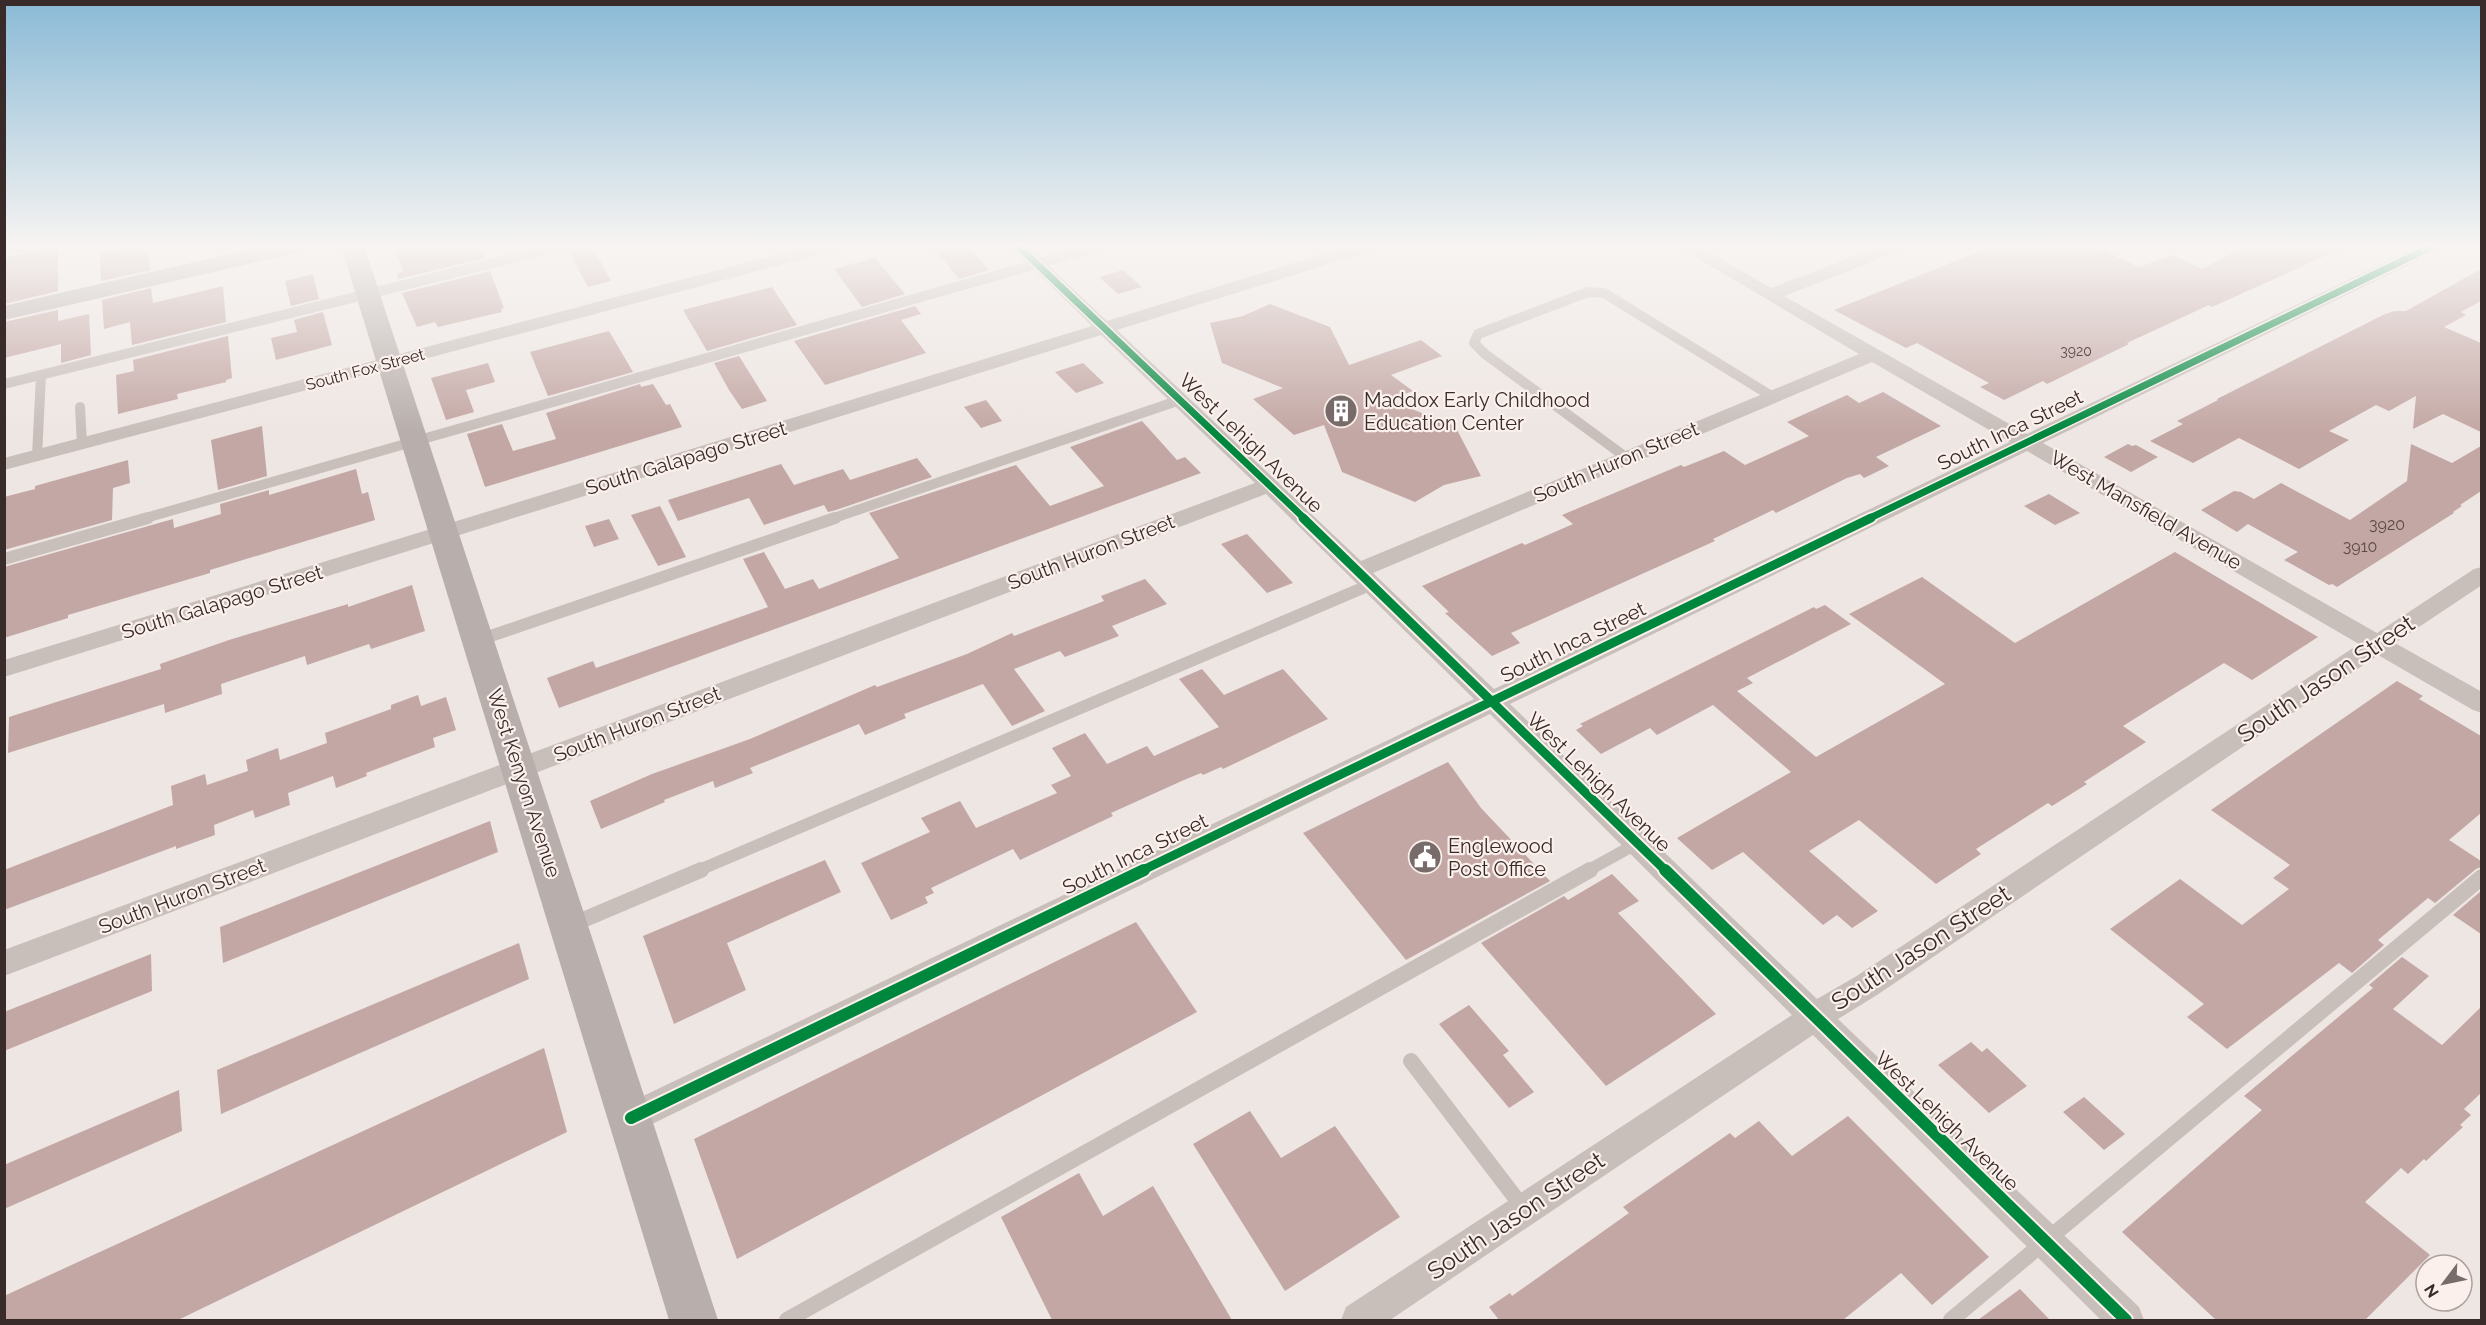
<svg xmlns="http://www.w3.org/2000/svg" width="2486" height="1325" viewBox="0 0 2486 1325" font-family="Raleway,sans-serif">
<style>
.building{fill:#c3a7a4}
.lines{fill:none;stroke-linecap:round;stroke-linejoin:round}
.lane-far2{stroke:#c8bfbb;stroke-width:10}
.lane-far1{stroke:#c8bfbb;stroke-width:12}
.lane{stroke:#c8bfbb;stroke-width:16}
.street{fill:#c8bfbb;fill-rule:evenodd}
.secondary{fill:#b8afac;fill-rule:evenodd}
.cycleway-far2-casing{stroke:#fbf0eb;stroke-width:10}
.cycleway-far1-casing{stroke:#fbf0eb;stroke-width:13}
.cycleway-casing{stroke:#fbf0eb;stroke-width:16}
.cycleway-far2{stroke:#00873e;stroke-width:7}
.cycleway-far1{stroke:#00873e;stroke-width:9}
.cycleway{stroke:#00873e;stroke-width:12}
.labels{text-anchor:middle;stroke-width:4.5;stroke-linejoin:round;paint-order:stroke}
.far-number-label{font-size:14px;fill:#5c4a48}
.far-street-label{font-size:16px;fill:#392b29;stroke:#fbf0eb}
.number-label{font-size:16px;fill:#5c4a48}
.poi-label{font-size:20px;fill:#392b29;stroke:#fbf0eb;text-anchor:start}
.street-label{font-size:20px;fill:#392b29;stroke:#fbf0eb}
.near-street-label{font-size:24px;fill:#392b29;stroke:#fbf0eb}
</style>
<rect width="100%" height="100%" fill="#eee6e3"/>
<g class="building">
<polygon points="52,246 58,246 58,291 4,304 4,258"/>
<polygon points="129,246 147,246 150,270 101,281 100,253"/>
<polygon points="394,246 481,246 485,258 398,279 397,273 403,272"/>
<polygon points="587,246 592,246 611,281 588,287 569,251"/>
<polygon points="932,246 968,246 989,270 959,279"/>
<polygon points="1993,246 2094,246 2139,267 2173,255 2202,269 2246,246 2347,246 2212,307 2209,305 2127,343 2129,344 2047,384 2043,381 2004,400 1980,387 1989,383 1917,343 1906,348 1834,310"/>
<polygon points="875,258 905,294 862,307 834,269"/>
<polygon points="2481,269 2481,301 2461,312 2466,315 2444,327 2481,343 2481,432 2443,414 2413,429 2416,396 2389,411 2376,405 2329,431 2349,440 2299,469 2239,438 2193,463 2150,441 2183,424 2177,421 2218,400 2217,399 2383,315 2394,311 2406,311"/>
<polygon points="1123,270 1142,287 1118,294 1099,277"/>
<polygon points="490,271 504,308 501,309 502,312 438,327 435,322 417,327 402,293"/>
<polygon points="313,274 319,299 291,306 285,281"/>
<polygon points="223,286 226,322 132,345 130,322 104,329 102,300 151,288 153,303"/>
<polygon points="772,287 797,325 707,351 683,310"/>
<polygon points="1270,304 1330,327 1349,365 1421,340 1442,356 1391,375 1413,391 1389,400 1455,426 1481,476 1444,485 1415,502 1342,472 1324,425 1294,435 1253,399 1283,388 1222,363 1210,323 1243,316"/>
<polygon points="915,306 921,314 901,320 926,353 825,385 794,341"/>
<polygon points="58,310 58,321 89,314 91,355 61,363 61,344 4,358 4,322"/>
<polygon points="323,312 332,345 276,360 271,338 297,332 294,320"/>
<polygon points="609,331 633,372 548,396 530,352"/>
<polygon points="228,336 232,378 226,380 226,382 177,394 178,399 118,414 116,375 134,371 133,360"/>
<polygon points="739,356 767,401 742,409 729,390 714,363"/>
<polygon points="488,363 495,382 466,390 474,412 446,420 431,378"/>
<polygon points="1083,363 1104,383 1076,393 1055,372"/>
<polygon points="640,384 641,387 653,384 666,405 670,404 682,427 485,487 467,434 502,424 513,451 556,439 546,413"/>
<polygon points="1883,392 1941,426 1876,457 1889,466 1864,478 1860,474 1847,478 1776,513 1773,510 1713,539 1715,541 1511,633 1520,643 1492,656 1445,613 1449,612 1422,586 1522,543 1525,545 1573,524 1562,515 1681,465 1684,467 1724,451 1745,465 1809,436 1787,422 1847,395 1859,403"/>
<polygon points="986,400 1002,421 981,428 964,407"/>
<polygon points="1142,421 1177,460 1185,457 1201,473 559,708 547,678 593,661 596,668 768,607 743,559 764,552 785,589 813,579 819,589 899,558 869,513 1016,465 1050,506 1104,486 1070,447"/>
<polygon points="262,426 267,476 218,490 211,440"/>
<polygon points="2128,444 2132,446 2136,445 2158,457 2131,472 2104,457"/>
<polygon points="2411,444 2452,463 2481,446 2481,491 2460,505 2462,506 2453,512 2454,513 2337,587 2332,584 2329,585 2284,560 2298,552 2248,524 2237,532 2201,510 2234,491 2241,492 2254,499 2281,483 2350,520 2407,481"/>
<polygon points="917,458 932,477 836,510 828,512 824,505 764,525 749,498 678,521 668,500 781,464 794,485 843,469 850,480"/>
<polygon points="128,460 130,483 113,488 112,520 4,550 4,497 35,489 35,486"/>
<polygon points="356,469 362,494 368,492 375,520 210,570 210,573 68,615 68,618 4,638 4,567 173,519 174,528 221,514 220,504 269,490 269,495"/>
<polygon points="2049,494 2080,513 2055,525 2024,506"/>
<polygon points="660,506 686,557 658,566 631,515"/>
<polygon points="609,519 619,539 594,547 585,526"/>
<polygon points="1247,534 1293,583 1267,593 1221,544"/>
<polygon points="2175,552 2318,637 2252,680 2224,663 2123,726 2146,742 2084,782 2087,784 2052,806 2048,803 1976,849 1981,854 1936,884 1859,820 1809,851 1878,911 1852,928 1837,915 1823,925 1743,852 1712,870 1677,838 1791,772 1713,705 1657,735 1650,728 1601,754 1576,730 1583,726 1580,724 1814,607 1816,609 1825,605 1851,624 1747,678 1753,683 1737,691 1816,757 1945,684 1849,614 1922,577 2015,643"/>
<polygon points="1145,579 1167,604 1112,626 1119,636 1065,657 1060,651 1014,669 1045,711 1012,726 983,684 904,714 906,718 865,735 859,724 750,768 753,773 715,788 713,781 664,800 665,802 601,829 590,801 652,774 750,739 875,685 877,687 967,654 1012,633 1014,636 1104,601 1101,596"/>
<polygon points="412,585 425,631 371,649 369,644 307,665 305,656 221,684 222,694 165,713 164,704 8,753 9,717 161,669 160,664 229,640 348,604 348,607"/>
<polygon points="1202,669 1224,695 1283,669 1328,719 1223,769 1221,767 1203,775 1201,773 1184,780 1111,813 1113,816 1020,860 1013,849 931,888 934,893 925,897 928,903 891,920 861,863 930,832 921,818 960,801 976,828 1057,793 1051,785 1071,776 1052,748 1085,733 1107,764 1147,746 1154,756 1219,727 1179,679"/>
<polygon points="2397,681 2423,696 2419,699 2481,736 2481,813 2449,840 2481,861 2481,867 2476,869 2435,903 2428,898 2378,940 2384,945 2352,973 2339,963 2227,1049 2187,1017 2204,1004 2110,929 2180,879 2242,925 2289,889 2273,878 2290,865 2211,810"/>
<polygon points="418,695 421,706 446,697 456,730 433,738 435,747 366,773 367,776 336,788 333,776 288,793 290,805 255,818 253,810 214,825 215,835 176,849 176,846 4,910 4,870 173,805 171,786 205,774 207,785 248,771 246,760 278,748 280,760 327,743 325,733 391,709 391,705"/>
<polygon points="1448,762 1481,808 1550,881 1406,960 1303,833"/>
<polygon points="490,821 498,852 223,963 220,927"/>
<polygon points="825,860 841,892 727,943 746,990 674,1024 643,936"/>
<polygon points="1612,874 1639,901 1618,913 1716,1014 1606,1086 1481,943 1564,896 1568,900"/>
<polygon points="2481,891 2481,934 2453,915"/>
<polygon points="1136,922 1197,1012 737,1259 694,1139"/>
<polygon points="519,943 529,979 221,1114 217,1070"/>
<polygon points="151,954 152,991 4,1051 4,1012"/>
<polygon points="2402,957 2429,976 2393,1009 2442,1045 2481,1007 2481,1093 2464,1109 2471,1115 2460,1125 2463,1127 2426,1161 2424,1159 2408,1174 2401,1168 2365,1202 2430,1255 2365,1320 2216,1320 2122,1232 2262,1110 2244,1096 2373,988 2369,985"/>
<polygon points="1469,1005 1509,1051 1503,1055 1534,1092 1509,1108 1439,1024"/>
<polygon points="1971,1042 1982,1052 1987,1048 2027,1086 1989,1113 1938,1065"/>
<polygon points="544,1048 567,1132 178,1320 4,1320 4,1296"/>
<polygon points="179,1090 182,1131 4,1209 4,1165"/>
<polygon points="2084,1097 2125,1134 2104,1150 2063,1112"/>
<polygon points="1250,1111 1281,1158 1335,1126 1400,1217 1285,1291 1193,1144"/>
<polygon points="1848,1116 1989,1257 1932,1305 1901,1273 1843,1320 1499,1320 1489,1307 1510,1293 1512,1296 1629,1213 1623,1207 1730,1133 1735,1138 1759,1121 1792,1156"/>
<polygon points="1079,1173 1103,1216 1153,1186 1232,1320 1052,1320 1001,1217"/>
<polygon points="2020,1289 2050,1320 1978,1320"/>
</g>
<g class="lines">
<g class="lane-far2">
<polyline points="4,251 27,246"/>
<polyline points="4,384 562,246"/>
<polyline points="80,407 82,444"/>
<polyline points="37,456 41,375"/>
<polyline points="1627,458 1485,354 1474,343 1478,334 1588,292 1604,293 1773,397"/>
<polyline points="142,519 1100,246"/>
<polyline points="831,519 1180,400"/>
</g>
<g class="lane-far1">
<polyline points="4,559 148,518"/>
<polyline points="479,640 835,518"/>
<polyline points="697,871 1372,584"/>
<polyline points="1587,871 1636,844"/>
</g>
<g class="lane">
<polyline points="571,925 701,870"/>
<polyline points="1411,1061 1524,1209"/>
<polyline points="787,1320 1590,870"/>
<polyline points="1951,1320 2482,877"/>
</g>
<g class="street">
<polygon points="810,246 839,246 837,250 4,470 4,458"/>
<path d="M1010 246H1028L1107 321 1349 246H1376L1374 250 1117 330 1361 561 1859 354 1677 246H1698L1771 288 1881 246H1905L1903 250 1784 296 2027 434 2419 246H2441L2439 250 2043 443 2377 633 2474 569 2482 567V585L2395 643 2482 692V713L2473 710 2378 655 1877 995 1838 1019 2139 1307 2144 1320H2101L1813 1035 1390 1320H1341L1346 1307 1792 1015 1490 714 642 1129 631 1133 620 1129 615 1118 620 1107 1474 699 1266 494 4 976V950L1255 483 1101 335 4 677V660L1092 326ZM1872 362 2010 442 1494 689 1373 573ZM2027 451 2359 644 1855 977 1817 999 1510 704Z"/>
</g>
<g class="secondary">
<polygon points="264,246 307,246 304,251 296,253 4,320 4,306"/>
<polygon points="341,246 364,246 718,1320 669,1320"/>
</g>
<defs>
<g id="cycleway-far2">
<polyline points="1018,246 1305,519"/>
<polyline points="1868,519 2433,246"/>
</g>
<g id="cycleway-far1">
<polyline points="1303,518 1666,871"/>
<polyline points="1141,871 1871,518"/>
</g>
<g id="cycleway">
<polyline points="1665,870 2126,1320"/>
<polyline points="631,1118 1144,870"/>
</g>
</defs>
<use href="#cycleway-far2" class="cycleway-far2-casing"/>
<use href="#cycleway-far1" class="cycleway-far1-casing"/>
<use href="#cycleway" class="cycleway-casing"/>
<use href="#cycleway-far2" class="cycleway-far2"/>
<use href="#cycleway-far1" class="cycleway-far1"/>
<use href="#cycleway" class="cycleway"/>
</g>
<linearGradient id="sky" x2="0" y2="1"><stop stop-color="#8abad6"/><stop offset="0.57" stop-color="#f7f4f2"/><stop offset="1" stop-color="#f7f4f2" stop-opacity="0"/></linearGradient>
<rect width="2486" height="432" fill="url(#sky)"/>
<defs>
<symbol id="building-disc" viewBox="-11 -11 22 22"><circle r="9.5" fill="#786c6a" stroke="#fbf0eb"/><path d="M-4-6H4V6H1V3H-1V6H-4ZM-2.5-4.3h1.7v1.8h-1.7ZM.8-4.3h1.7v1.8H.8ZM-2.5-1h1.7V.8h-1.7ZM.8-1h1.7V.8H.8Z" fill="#fff"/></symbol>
<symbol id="civic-disc" viewBox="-11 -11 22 22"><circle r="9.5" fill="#786c6a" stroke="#fbf0eb"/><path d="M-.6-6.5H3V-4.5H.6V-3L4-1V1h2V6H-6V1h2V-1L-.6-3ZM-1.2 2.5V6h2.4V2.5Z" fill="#fff"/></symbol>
</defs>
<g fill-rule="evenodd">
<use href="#building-disc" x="1322" y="392" width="38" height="38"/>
<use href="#civic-disc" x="1406" y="838" width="38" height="38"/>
</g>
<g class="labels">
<g class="far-number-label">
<text x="2076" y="356">3920</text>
</g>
<g class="far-street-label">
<text transform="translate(365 369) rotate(-15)" y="6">South Fox Street</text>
</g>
<g class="number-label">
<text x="2387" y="530">3920</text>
<text x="2360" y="552">3910</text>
</g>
<g class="poi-label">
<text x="1364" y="407">Maddox Early Childhood<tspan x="1364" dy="23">Education Center</tspan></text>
<text x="1448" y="853">Englewood<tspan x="1448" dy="23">Post Office</tspan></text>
</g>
<g class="street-label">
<text transform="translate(2010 430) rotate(-26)" y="7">South Inca Street</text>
<text transform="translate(1251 443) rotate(44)" y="7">West Lehigh Avenue</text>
<text transform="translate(686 458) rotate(-17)" y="7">South Galapago Street</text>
<text transform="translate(1616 462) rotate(-23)" y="7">South Huron Street</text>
<text transform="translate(2146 510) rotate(30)" y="7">West Mansfield Avenue</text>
<text transform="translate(1091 552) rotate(-21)" y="7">South Huron Street</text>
<text transform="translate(222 602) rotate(-17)" y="7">South Galapago Street</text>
<text transform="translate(1573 642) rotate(-26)" y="7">South Inca Street</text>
<text transform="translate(637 724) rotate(-21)" y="7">South Huron Street</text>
<text transform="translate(1599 782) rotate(44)" y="7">West Lehigh Avenue</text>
<text transform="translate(524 783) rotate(72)" y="7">West Kenyon Avenue</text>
<text transform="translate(1135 854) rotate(-26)" y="7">South Inca Street</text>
<text transform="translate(182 896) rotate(-21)" y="7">South Huron Street</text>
<text transform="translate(1947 1121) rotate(44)" y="7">West Lehigh Avenue</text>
</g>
<g class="near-street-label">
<text transform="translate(2326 679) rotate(-34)" y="8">South Jason Street</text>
<text transform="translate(1921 948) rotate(-33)" y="8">South Jason Street</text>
<text transform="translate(1516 1216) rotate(-34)" y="8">South Jason Street</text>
</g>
</g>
<rect width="2486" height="1325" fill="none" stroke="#392b29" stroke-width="12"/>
<g transform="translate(2444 1283) rotate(238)"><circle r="28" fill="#fbf0eb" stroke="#ada19d" stroke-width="1.5"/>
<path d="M0-4.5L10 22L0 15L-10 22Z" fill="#786c6a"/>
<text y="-9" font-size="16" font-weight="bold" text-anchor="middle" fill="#392b29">N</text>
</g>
</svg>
